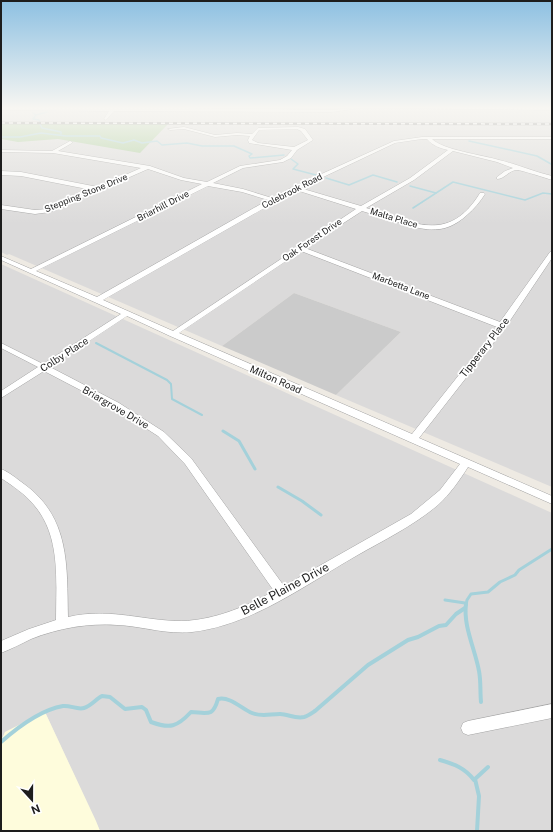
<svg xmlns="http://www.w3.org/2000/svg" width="553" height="832" viewBox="0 0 553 832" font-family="'Public Sans',sans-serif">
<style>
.residential{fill:#dbdada}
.education{fill:#fefcdc}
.religious{fill:#cbcbcb}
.forest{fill:#ac9}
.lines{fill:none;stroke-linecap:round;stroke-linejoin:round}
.stream-far3{stroke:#a4d1da;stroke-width:1.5}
.stream-far2{stroke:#a4d1da;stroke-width:2}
.stream-far1{stroke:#a4d1da;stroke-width:3}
.stream{stroke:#a4d1da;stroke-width:4}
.minor-casing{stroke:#a4a4a4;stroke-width:1}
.minor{fill:#fff;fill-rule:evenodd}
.rail-casing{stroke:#6b6b6b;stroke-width:2.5}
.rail{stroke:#fff;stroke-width:1.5;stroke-dasharray:4;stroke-linecap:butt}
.labels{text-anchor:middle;stroke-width:3.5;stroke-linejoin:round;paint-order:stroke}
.far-street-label{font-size:9px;fill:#1d1d1d;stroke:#fff}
.street-label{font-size:10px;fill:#1d1d1d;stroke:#fff}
.near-street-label{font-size:12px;fill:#1d1d1d;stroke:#fff}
</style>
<rect width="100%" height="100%" fill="#eeeae3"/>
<g class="residential">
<polygon points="1,107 552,107 552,124 16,123 1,122"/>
<polygon points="1,124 552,125 552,487 336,395 401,332 294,293 222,346 9,254 7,255 1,252"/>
<polygon points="1,264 552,513 552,831 100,831 45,712 5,732 1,741"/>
</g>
<polygon class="education" points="45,712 96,821 100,831 1,831 1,741 5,732"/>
<polygon class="religious" points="294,293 401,332 336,395 222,346"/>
<polygon class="forest" points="1,124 168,124 140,153 58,139 18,142 1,139"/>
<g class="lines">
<g class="stream-far3">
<polyline points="33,113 36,115 47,112"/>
<polyline points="36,115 33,119 39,120 40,122"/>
<polyline points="40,124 42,128 61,132 61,134"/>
<polyline points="1,137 20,137 41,133 66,136 100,136 101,138 123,143 134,140 142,143 157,141 162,145 187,143 202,146 234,146 252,154 249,156 250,158 284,155"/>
<polyline points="469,141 537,156 551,164"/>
<polyline points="291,159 298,164 293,169 316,175"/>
<polyline points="326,178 349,185 373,175 397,182"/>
<polyline points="410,186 436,193"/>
<polyline points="413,208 453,182 525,200 543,193 552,194"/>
</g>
<polyline class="stream-far2" points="96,343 167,380 171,384 172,399 202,415"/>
<g class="stream-far1">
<polyline points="223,431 239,441 255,469"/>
<polyline points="278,487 302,501 321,515"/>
<polyline points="445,600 465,603"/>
<polyline points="466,605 467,600 471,594 488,592 500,582 515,575 519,570 552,549"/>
</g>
<g class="stream">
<path d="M466 604C463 626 475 649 479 671 481 681 480 692 481 702"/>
<path d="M1 742C18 727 40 710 63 706 70 705 77 710 84 708 91 706 96 699 102 696L110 697 125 709 142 707 146 710 151 722C170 729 177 727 191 712 208 713 213 717 218 699 230 696 242 709 252 713 261 717 270 714 280 714 288 714 295 719 304 717 308 716 312 713 315 711L368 665 408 640 418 637 439 626 446 625 456 614 465 608"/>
<path d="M440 760C454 764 465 768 474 780"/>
<polyline points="477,831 479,796 475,779 488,767"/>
</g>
<defs>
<g id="minor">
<polygon points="112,107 332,110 365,107 332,112 114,111 106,120 104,119 109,111 1,110 1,108"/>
<polygon points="382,107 552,108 552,110 384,108"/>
<path d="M184 127 215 135 237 133 252 134 258 128 298 127 305 129 313 140 297 150 291 158 283 162 243 168 213 183 243 189 272 198 293 187 394 141 422 137H552V139H432C443 150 483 155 499 160 517 164 534 172 552 176V180C546 178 521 170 517 170 509 170 505 179 497 179V177L505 171 513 168 497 162 453 151 414 180 366 208C413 222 448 245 480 193H484L485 194C480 202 474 209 467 215 445 235 427 231 401 223 388 219 375 215 362 211L305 248 500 322 550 252 552 251V258L505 328 419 438 552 496V504L468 467C459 481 450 494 438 505 413 526 384 540 356 556 305 585 252 625 192 632 167 635 142 626 117 625 88 623 59 628 31 639 21 644 11 649 1 653V641L29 629 56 620C56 581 61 536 34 505 25 494 13 486 1 478V469C9 472 17 479 24 484 70 517 67 566 68 617 107 608 137 619 175 621 209 622 244 608 274 591L185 464 158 436 113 407 44 371 1 398V391L38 367 1 348V343L43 364 121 314 1 260V256L31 269 202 184 181 180 148 169 50 212 35 214 1 209V205L35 210 47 209 92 190 21 176 1 175V171L21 172 98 187 141 168 53 153 1 152V150L52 151 70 141 72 142V143L58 151 150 166 184 178 207 182 240 166 280 160 287 156 292 150 249 143 248 140 250 136 237 135 215 137 184 129 170 130 168 129ZM297 129 301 131 308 140 294 147 258 143 252 140 259 130ZM422 139H427C433 146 440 148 448 150L410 178 361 206 300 188 395 143ZM208 186 242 192 268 200 97 297 36 271ZM296 190 356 209 173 331 103 300ZM301 251 497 327 412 434 179 333ZM127 316 170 336 460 464 440 490 411 514 284 586 191 458 164 432 119 403 50 367Z"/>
<polygon points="552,704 552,718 468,735 463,733 461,728 463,723 468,721"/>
</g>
</defs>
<use href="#minor" class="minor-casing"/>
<use href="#minor" class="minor"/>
<defs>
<polyline id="rail" points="1,123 552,124"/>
</defs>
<use href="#rail" class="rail-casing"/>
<use href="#rail" class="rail"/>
</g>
<linearGradient id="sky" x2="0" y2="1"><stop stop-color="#8dc0e2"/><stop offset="0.48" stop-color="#f7f6f2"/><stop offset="1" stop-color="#f7f6f2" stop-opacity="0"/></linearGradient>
<rect width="553" height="224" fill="url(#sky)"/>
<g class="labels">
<g class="far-street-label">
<text transform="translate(292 191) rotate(-27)" y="3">Colebrook Road</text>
<text transform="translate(86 193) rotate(-22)" y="3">Stepping Stone Drive</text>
<text transform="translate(163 206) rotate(-27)" y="3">Briarhill Drive</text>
<text transform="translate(394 218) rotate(17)" y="3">Malta Place</text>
<text transform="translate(312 240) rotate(-34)" y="3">Oak Forest Drive</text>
<text transform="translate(401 286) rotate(21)" y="3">Marbetta Lane</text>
</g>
<g class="street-label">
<text transform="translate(484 347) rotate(-52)" y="4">Tipperary Place</text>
<text transform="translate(64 354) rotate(-33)" y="4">Colby Place</text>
<text transform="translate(276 379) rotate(24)" y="4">Milton Road</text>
<text transform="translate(116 407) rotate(30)" y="4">Briargrove Drive</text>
</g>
<g class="near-street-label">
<text transform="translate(285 589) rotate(-28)" y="4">Belle Plaine Drive</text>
</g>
</g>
<rect width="553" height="832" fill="none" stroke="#1d1d1d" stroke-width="4"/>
<g transform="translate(32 800) rotate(159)" stroke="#ffffff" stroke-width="3" paint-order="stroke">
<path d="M0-3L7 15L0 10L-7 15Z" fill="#1d1d1d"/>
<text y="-6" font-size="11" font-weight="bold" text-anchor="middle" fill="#1d1d1d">N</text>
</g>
</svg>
